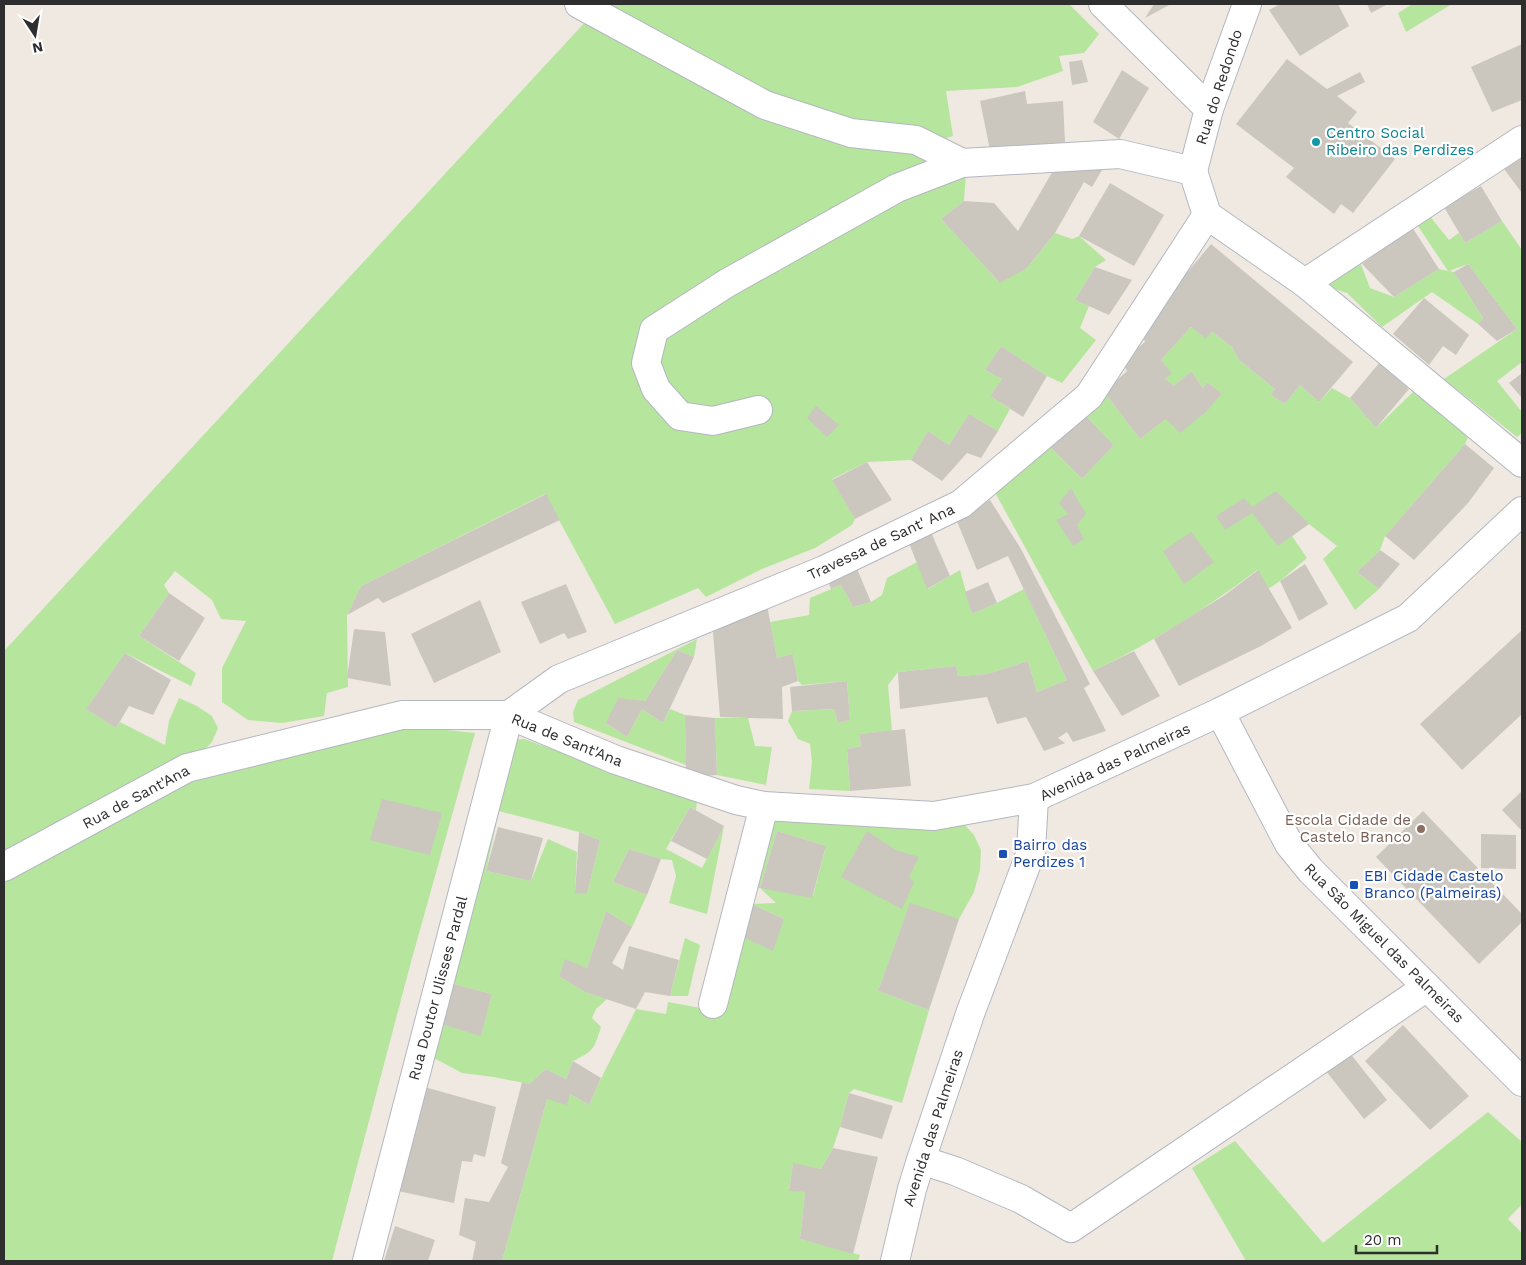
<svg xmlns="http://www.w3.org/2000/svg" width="1526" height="1265" viewBox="0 0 1526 1265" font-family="'Work Sans',sans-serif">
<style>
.green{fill:#b6e59e;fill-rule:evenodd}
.building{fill:#cbc7bf}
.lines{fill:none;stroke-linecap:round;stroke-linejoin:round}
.minor-casing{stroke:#b4b7c1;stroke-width:30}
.minor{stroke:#fff;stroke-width:28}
.culture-dot{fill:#0f9aa8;stroke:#fff;stroke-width:2}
.education-dot{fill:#8d6e63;stroke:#fff;stroke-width:2}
.transit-dot{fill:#1a4fb4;stroke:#fff;stroke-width:2}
.labels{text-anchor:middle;stroke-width:4.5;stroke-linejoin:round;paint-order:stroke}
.street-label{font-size:15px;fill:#2e2e2e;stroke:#fff}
.culture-label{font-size:15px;fill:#0d838f;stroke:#fff;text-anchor:start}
.education-label{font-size:15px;fill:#785e54;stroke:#fff;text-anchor:end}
.transit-label{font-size:15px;fill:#164399;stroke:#fff;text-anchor:start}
</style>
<rect width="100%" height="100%" fill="#efe9e1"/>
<g class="green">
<polygon points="603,4 1069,4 1099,34 1084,53 1059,56 1063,71 1017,87 946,91 953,136 927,144 777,103"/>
<polygon points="1413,4 1452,4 1406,32 1398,13"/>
<polygon points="588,19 760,109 930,154 917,179 966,172 964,201 941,219 999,282 1027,268 1055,233 1072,239 1079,236 1106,260 1095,267 1075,300 1089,306 1080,328 1096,340 1062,383 1047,376 1001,346 985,370 1002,379 990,396 1010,409 998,431 969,414 949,445 928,431 911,460 867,462 832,479 855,519 852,525 815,548 762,569 706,597 698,588 615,624 545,494 361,586 347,615 348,687 327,693 324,716 282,723 248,720 222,702 222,668 246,621 221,619 212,600 175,571 164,585 169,593 139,636 196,673 191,686 125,653 86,709 116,728 120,722 165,745 169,721 179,698 197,706 212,716 218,728 212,742 202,752 4,856 4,651"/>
<polygon points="1428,214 1449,240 1459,233 1465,243 1502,221 1522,250 1522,362 1497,381 1522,412 1522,433 1517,437 1444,379 1517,329 1468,264 1449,271 1454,272 1483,318 1478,324 1432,292 1382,327 1347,293 1329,287 1333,264 1355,249 1370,288 1394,297 1439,269 1448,271 1416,223"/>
<path d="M1191 327 1206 338 1212 332 1232 347 1239 360 1275 389 1271 395 1285 404 1300 385 1319 402 1332 388 1350 398 1376 428 1414 391 1470 433 1465 444 1385 536 1380 550 1357 572 1379 589 1355 610 1323 559 1337 546 1309 524 1292 536 1307 558 1280 581 1268 589 1257 570C1206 609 1151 643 1093 671L992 487 1050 447 1082 479 1114 445 1086 416 1104 392 1140 439 1166 419 1222 393 1207 382 1203 388 1191 371 1174 386 1165 378 1171 373 1161 360Z"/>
<polygon points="917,562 928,589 960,570 972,614 997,603 1024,589 1067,680 1037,692 1028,661 987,674 958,676 956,666 898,672 888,685 892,731 859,734 861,746 847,749 850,791 809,789 812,762 810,744 798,739 788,721 792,711 834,709 838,723 850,720 847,681 802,685 798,681 793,654 777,658 770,622 809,615 810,598 841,585 853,607 871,602 882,595 887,578"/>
<polygon points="697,639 694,657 677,650 645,701 606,723 627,737 642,709 663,723 670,709 685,715 686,765 574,722 573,712 578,700"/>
<polygon points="715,718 748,718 755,746 772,747 766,785 717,775"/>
<polygon points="401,725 475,733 411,962 332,1261 4,1261 4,878 210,771"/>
<path d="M524 739 697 800 696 810 690 807 666 849 702 868 724 826 707 914 669 903 676 876 672 860 661 859 629 849 613 882 647 895 632 927 606 911 587 968 565 960 559 976 585 992 607 999 596 1009 592 1018 601 1027C594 1049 594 1051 573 1061L566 1079 546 1069 529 1084 494 1077 462 1073 432 1057 441 1024 481 1035 492 994 450 983 512 740ZM499 811 579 832 600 840 587 894 575 892 577 852 548 839 531 881 486 871Z"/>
<path d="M780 820 962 822 974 835 981 850 980 870 974 892 959 919 907 912 878 991 929 1010 902 1103 854 1089 849 1093 840 1127 833 1148 821 1169 793 1164 789 1190 805 1192 800 1239 860 1255 858 1261H502L547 1099 570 1094 589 1105C603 1072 621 1041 636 1009L666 1014 668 1002 722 1012 741 936 784 919 752 904 776 903 760 888 751 889 764 827ZM777 831 826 846 813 896 760 888Z"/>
<polygon points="685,938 700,945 688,996 670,996"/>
<polygon points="1488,1112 1522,1142 1522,1204 1508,1219 1522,1233 1522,1261 1246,1261 1192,1168 1235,1141 1323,1243"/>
</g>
<g class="building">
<polygon points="1154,4 1171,4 1145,18"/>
<polygon points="1280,4 1338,4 1349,26 1300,56 1269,10"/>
<polygon points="1367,4 1388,4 1371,13"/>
<polygon points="1522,44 1522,100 1492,112 1471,67"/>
<polygon points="1287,59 1327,89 1360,72 1365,82 1337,96 1357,112 1348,123 1395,159 1353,213 1341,204 1334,214 1286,177 1294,168 1236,124"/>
<polygon points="1082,60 1088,82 1072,85 1069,62"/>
<polygon points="1122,70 1149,88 1119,139 1093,122"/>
<polygon points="1025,91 1027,104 1063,101 1065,143 990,150 980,101"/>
<polygon points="1522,158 1522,193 1504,169"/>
<polygon points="1089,162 1102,170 1092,187 1084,182 1055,233 1027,268 1000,283 941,219 964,201 994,203 1018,231 1054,169"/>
<polygon points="1110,183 1164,215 1134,266 1079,236"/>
<polygon points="1481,186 1502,221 1465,243 1444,207"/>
<polygon points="1412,227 1439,269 1394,297 1362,264"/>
<polygon points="1211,244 1353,362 1319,402 1300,385 1285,404 1271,395 1275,389 1239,360 1232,347 1212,332 1206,339 1191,327 1161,360 1172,373 1165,378 1174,386 1191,371 1203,388 1207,382 1222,393 1206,412 1180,433 1166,419 1140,439 1104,392 1127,371 1122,361 1145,342 1140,329"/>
<polygon points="1468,264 1517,329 1497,341 1478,324 1483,318 1454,272"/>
<polygon points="1095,267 1132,280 1109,315 1075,300"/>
<polygon points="1424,298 1469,335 1456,355 1443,346 1429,365 1393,334"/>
<polygon points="1001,346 1047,376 1023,417 990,396 1002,379 985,370"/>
<polygon points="1380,362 1409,389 1376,428 1350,398"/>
<polygon points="1522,373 1522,398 1509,383"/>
<polygon points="816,406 839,425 827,437 807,418"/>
<polygon points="969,414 998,431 981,458 967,453 942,481 911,460 928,431 949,445"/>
<polygon points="1086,416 1114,445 1082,479 1050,447"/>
<polygon points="1465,444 1494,468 1468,503 1414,560 1385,536"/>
<polygon points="867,462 892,500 855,519 832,480"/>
<polygon points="1071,488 1086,514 1077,525 1084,539 1073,546 1056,520 1068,514 1059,503"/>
<polygon points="1276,491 1309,524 1278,546 1252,513 1225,530 1216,516 1244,498 1252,507"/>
<polygon points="546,494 560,520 383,603 378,598 347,615 361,586"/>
<polygon points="990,500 1021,549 1090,684 1084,688 1106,731 1073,742 1067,732 1058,738 1065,743 1044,751 1026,717 997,724 987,697 900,709 898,672 956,666 958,676 987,674 1028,661 1037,692 1067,680 1008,556 977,570 956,519"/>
<polygon points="930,530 950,576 927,589 907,538"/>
<polygon points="1191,532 1214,562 1184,584 1163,551"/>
<polygon points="1380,550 1400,564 1379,589 1357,572"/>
<polygon points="852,557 871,602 853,607 841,585 831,589 824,570"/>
<polygon points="1305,564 1328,604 1299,621 1280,581"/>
<polygon points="1258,570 1292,628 1261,646 1179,686 1154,639 1225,595"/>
<polygon points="988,582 997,603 972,614 965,592"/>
<polygon points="566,584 587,632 568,639 564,633 540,644 521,602"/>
<polygon points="169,593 205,618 179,661 139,636"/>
<polygon points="480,600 501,652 434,683 411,634"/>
<polygon points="767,605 777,658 793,654 798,681 782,687 783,719 720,717 713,632"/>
<polygon points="354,629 385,632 391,686 347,678"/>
<polygon points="1522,630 1522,714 1462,770 1420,724"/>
<polygon points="677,650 694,657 663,723 642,709 627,737 606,723 618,698 645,701"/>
<polygon points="1134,651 1160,696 1122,716 1093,671"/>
<polygon points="125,653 171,680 153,715 129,706 116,728 86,709"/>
<polygon points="847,681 850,720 838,723 834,709 792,711 790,687"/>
<polygon points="685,715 715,718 717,775 686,777"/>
<polygon points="905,729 911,786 850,791 847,749 861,746 859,734"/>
<polygon points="1522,791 1522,831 1502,810"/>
<polygon points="382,799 442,813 430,855 370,840"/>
<polygon points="690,807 724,826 707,859 671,841"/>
<polygon points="1423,811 1522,914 1522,922 1479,964 1376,857"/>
<polygon points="498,827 543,838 531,881 486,871"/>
<polygon points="777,831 826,846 812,898 760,888"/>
<polygon points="867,831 896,850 919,857 909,877 914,882 902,909 841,877"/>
<polygon points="579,832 600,840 587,894 575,893"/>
<polygon points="1481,834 1516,835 1516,869 1481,868"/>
<polygon points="629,849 661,859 647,895 613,882"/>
<polygon points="910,903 959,919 929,1010 878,991"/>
<polygon points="752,904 784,919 773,951 741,936"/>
<polygon points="606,911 632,927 612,963 623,970 629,946 679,960 670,996 645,992 636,1009 585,992 559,976 565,959 587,968"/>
<polygon points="450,983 492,994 481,1036 441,1024"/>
<polygon points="1403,1025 1469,1096 1430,1130 1365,1061"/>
<polygon points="1349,1052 1387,1100 1364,1119 1326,1071"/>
<polygon points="573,1061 601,1078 589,1105 570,1094 567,1105 547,1099 502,1261 472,1261 476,1242 459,1235 465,1198 489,1202 508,1167 501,1163 522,1082 529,1084 546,1069 566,1079"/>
<polygon points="421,1086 496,1107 485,1157 474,1154 472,1162 462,1161 454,1203 393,1190"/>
<polygon points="849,1093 893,1106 882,1139 840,1127"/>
<polygon points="833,1148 878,1157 853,1254 800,1239 805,1192 789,1191 793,1163 821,1169"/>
<polygon points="395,1226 435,1240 428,1261 411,1260 410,1261 384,1261"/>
</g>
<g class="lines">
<defs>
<g id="minor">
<polyline points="579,4 765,105 851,133 916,140 962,163"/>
<polyline points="1103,4 1209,109"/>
<polyline points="1193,171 1207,215 1305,283 1522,463"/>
<polyline points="1193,171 1209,109 1247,4"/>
<polyline points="1305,283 1522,140"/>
<polyline points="758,410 713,421 680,416 656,389 646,363 654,330 727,283 897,188 962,163 1120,154 1193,171"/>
<polyline points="1220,712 1289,844 1311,871 1522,1082"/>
<polyline points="509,715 559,679 824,570 961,504 1089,396 1207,215"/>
<polyline points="4,867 187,768 402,715 509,715 616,760 736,800 764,806 934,816 1034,798 1220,712 1408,618 1522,511"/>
<polyline points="713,1004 764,806"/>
<polyline points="921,1160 955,1171 1021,1199 1071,1228 1427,987"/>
<polyline points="367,1261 509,715"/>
<polyline points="895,1261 912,1189 921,1160 970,1014 1031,852 1034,798"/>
</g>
</defs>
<use href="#minor" class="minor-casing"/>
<use href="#minor" class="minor"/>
</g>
<circle class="culture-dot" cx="1316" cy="142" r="5"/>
<circle class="education-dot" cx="1421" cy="829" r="5"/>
<g class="transit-dot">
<rect x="998" y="849" width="10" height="10" rx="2.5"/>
<rect x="1349" y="880" width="10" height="10" rx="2.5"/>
</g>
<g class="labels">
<g class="street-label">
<text transform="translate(1219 87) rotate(-72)" y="5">Rua do Redondo</text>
<text transform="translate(881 542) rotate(-25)" y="5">Travessa de Sant' Ana</text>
<text transform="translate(567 740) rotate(22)" y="5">Rua de Sant'Ana</text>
<text transform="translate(1115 762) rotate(-25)" y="5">Avenida das Palmeiras</text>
<text transform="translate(136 797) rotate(-28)" y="5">Rua de Sant'Ana</text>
<text transform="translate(1384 943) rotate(45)" y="5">Rua São Miguel das Palmeiras</text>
<text transform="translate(438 988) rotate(-75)" y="5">Rua Doutor Ulisses Pardal</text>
<text transform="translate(933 1128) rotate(-72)" y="5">Avenida das Palmeiras</text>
</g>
<g class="culture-label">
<text x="1326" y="138">Centro Social<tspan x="1326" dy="17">Ribeiro das Perdizes</tspan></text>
</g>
<g class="education-label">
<text x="1411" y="825">Escola Cidade de<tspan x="1411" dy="17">Castelo Branco</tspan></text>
</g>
<g class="transit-label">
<text x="1013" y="850">Bairro das<tspan x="1013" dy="17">Perdizes 1</tspan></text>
<text x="1364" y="881">EBI Cidade Castelo<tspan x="1364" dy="17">Branco (Palmeiras)</tspan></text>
</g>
</g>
<rect width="1526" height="1265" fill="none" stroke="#2e2e2e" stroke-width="10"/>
<g transform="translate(35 35) rotate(168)" stroke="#ffffff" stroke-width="4" paint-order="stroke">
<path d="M0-4L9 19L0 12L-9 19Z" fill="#2e2e2e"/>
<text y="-8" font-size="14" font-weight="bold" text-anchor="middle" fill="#2e2e2e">N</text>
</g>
<path d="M1356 1245v8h81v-8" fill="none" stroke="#2e2e2e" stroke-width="2.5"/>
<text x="1364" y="1245" font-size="15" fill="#2e2e2e" stroke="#ffffff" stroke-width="4" paint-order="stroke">20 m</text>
</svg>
